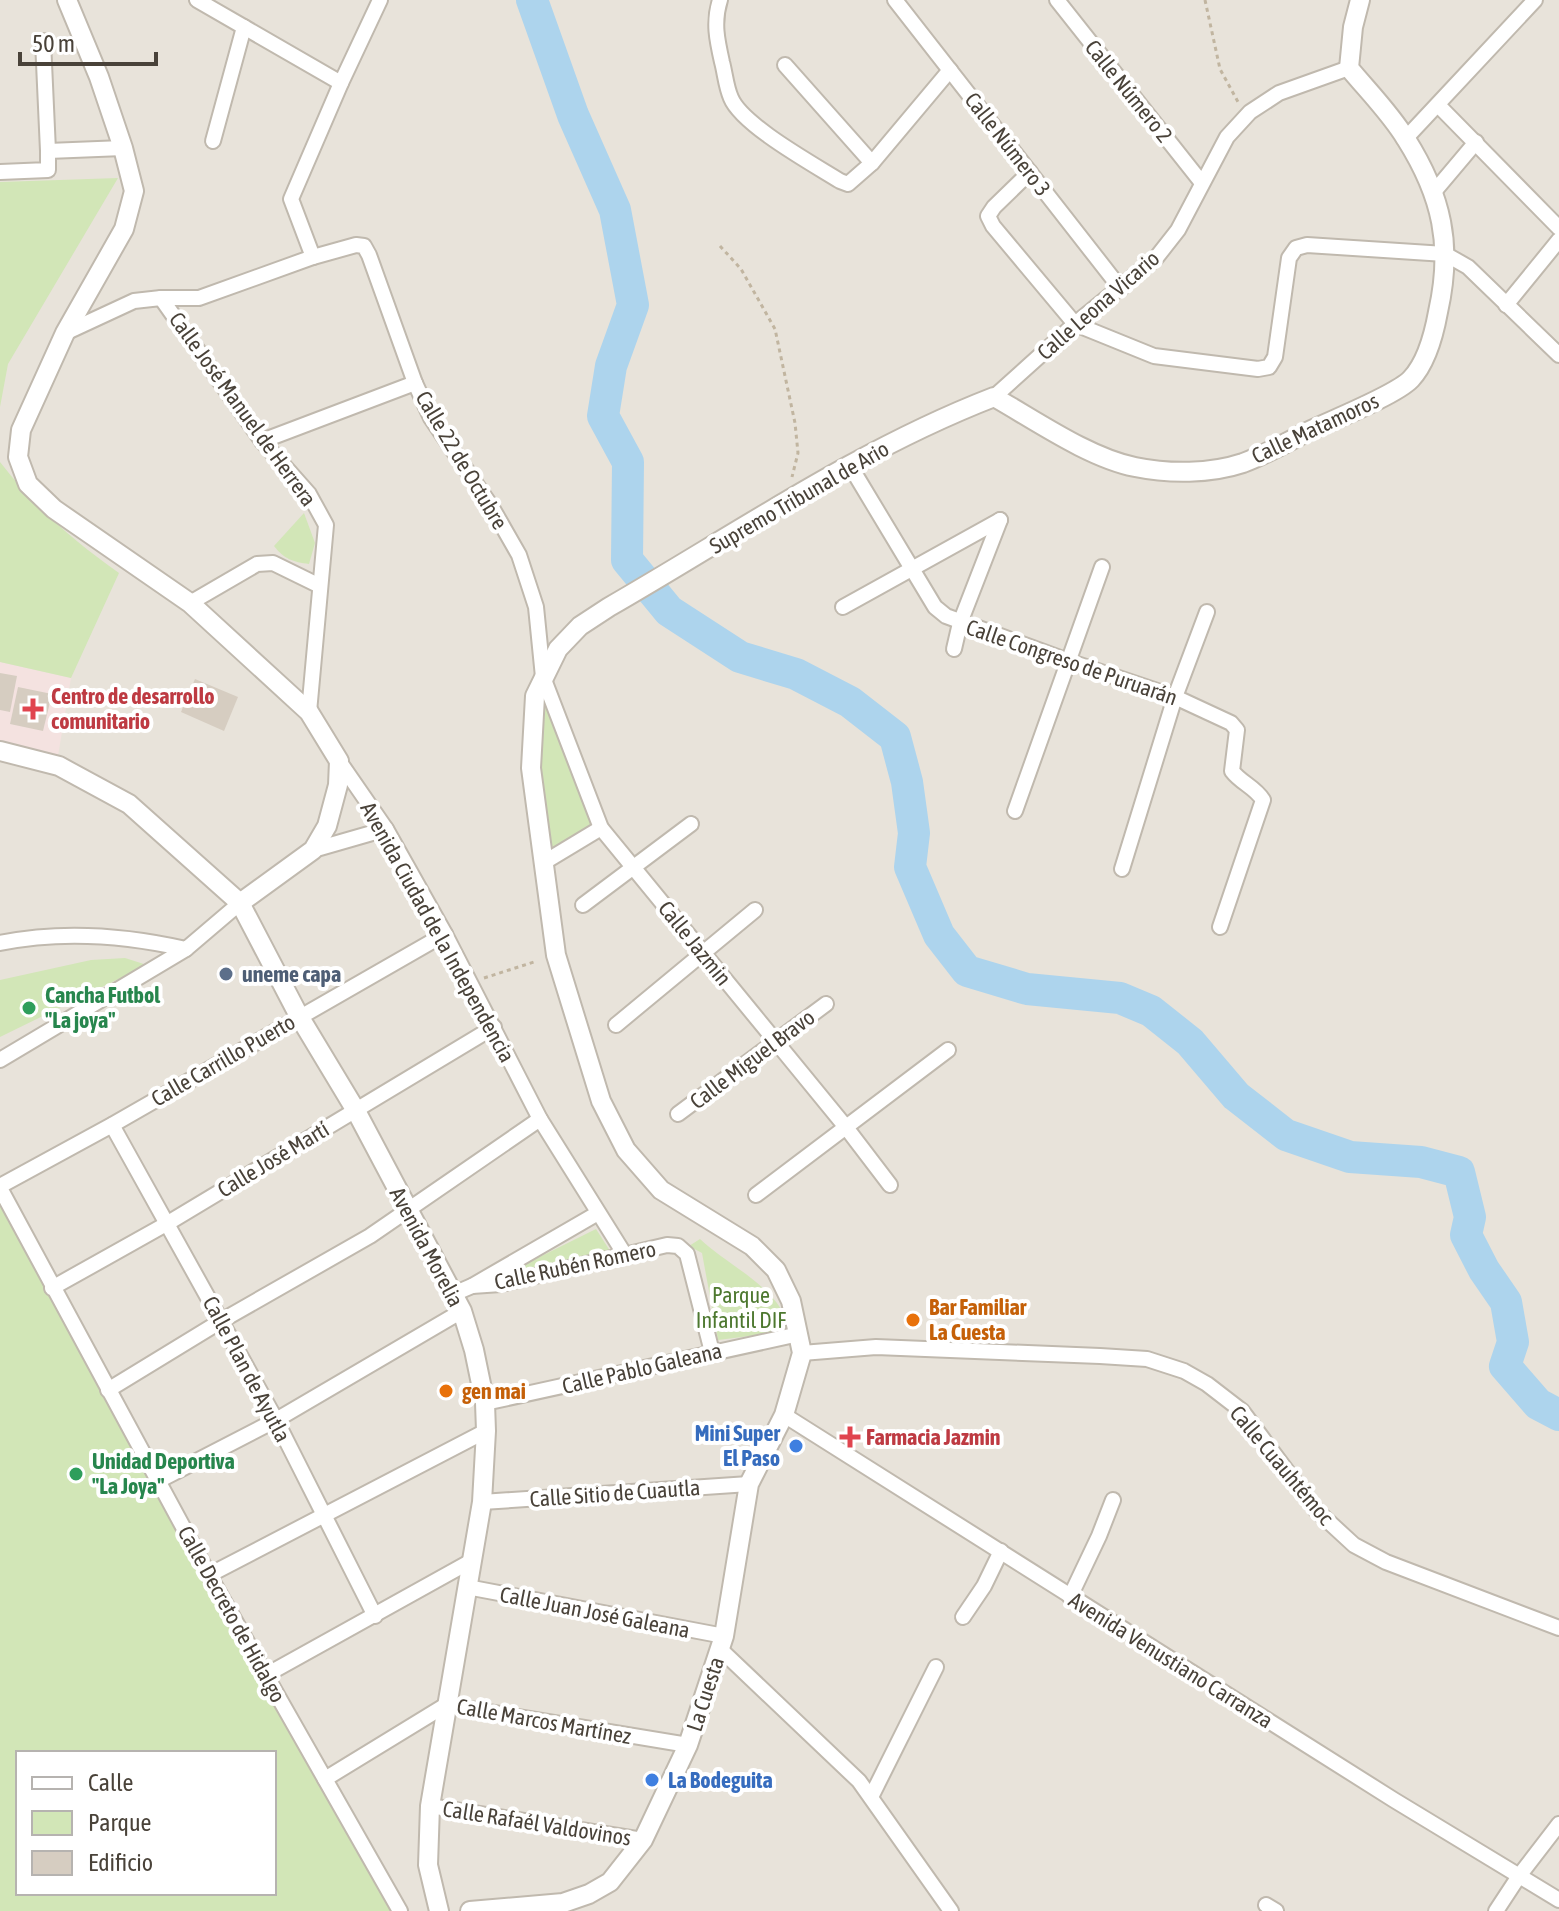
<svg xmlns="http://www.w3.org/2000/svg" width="1559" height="1911" viewBox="0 0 1559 1911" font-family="'Asap Condensed',sans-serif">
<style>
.residential{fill:#e8e3da;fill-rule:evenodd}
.medical{fill:#f4e2e0}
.green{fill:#d2e6b7;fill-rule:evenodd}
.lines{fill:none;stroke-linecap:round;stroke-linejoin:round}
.river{stroke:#add4ed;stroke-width:32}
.building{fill:#d6cdc1}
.minor-casing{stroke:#c0b9ae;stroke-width:18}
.tertiary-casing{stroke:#c0b9ae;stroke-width:22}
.path{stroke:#c1b5a0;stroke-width:3;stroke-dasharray:4 4;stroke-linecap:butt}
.minor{stroke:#fff;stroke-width:14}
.tertiary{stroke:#fff;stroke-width:18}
.health-dot{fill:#e0444e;stroke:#fff;stroke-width:3}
.service-dot{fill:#5c6f8a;stroke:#fff;stroke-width:3}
.leisure-dot{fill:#2e9e5b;stroke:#fff;stroke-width:3}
.food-dot{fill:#e8710a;stroke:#fff;stroke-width:3}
.shop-dot{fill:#3f7fe0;stroke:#fff;stroke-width:3}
.labels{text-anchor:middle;stroke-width:8;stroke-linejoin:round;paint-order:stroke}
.street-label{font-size:22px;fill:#494239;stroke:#fff}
.health-label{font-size:22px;font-weight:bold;fill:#be3a42;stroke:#fff;text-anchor:start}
.service-label{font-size:22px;font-weight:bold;fill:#4e5e75;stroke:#fff;text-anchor:start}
.leisure-label{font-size:22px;font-weight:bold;fill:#27864d;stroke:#fff;text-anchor:start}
.park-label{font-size:22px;fill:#4d782f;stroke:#fff}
.food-label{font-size:22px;font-weight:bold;fill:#c56008;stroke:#fff;text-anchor:start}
.shop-label{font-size:22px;font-weight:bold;fill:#366cbe;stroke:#fff;text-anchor:end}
</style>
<rect width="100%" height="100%" fill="#f5f2ec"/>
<path class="residential" d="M0 0H1559V1911H0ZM18 1753H274V1893H18Z"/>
<polygon class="medical" points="0,662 71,678 58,756 0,743"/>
<g class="green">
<polygon points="118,178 8,364 0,407 0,182"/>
<path d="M0 462C37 509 71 539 119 573L71 678 0 662Z"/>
<path d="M304 513 315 543 309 564C293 562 284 559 274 546Z"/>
<polygon points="545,700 593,829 550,851 541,768"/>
<polygon points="125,958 147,965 0,1037 0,980 91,960"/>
<path d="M0 1196 391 1911H0ZM18 1753H274V1893H18Z"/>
<polygon points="596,1229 612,1254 487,1283"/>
<path d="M700 1239C727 1265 785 1291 789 1331L718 1340 702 1253 689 1246Z"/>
</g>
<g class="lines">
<polyline class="river" points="532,0 573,115 615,210 633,305 611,366 603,416 628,462 627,560 669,611 740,657 796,674 850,702 895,737 907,782 914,833 910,867 939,935 967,971 1027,989 1120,998 1151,1011 1190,1042 1236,1096 1286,1135 1350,1157 1421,1162 1459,1172 1470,1217 1466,1235 1484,1270 1506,1302 1513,1342 1505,1366 1538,1404 1559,1415"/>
</g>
<g class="building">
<polygon points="0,673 17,676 10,712 0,710"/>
<polygon points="195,679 238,697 224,731 181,712"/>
<polygon points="18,687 52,694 43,731 10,724"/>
</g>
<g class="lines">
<defs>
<g id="minor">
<polyline points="197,0 341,83"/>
<path d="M720 0C713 22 717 40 722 62 725 73 726 87 731 98 742 125 813 164 840 181L848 184 872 163 950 70"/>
<polyline points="895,0 1121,289"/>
<polyline points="1057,0 1202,183"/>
<polyline points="43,41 48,151"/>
<polyline points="785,65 872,163"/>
<polyline points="1438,105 1559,228"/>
<polyline points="1406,138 1535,0"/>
<polyline points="213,141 244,27"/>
<polyline points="0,172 48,170 48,151 123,148"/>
<polyline points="1030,172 994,207 988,216 993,226 1075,324 1154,356 1258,369 1269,367 1275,357 1289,258 1296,248 1307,245 1445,254 1468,267 1559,355"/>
<polyline points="1433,193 1476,142"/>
<polyline points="313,257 291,199 341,83 380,0"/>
<polyline points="161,298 262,441 309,494 326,525 309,712"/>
<polyline points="1506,305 1559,240"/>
<polyline points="65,333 134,301 161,298 199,298 313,257 356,245 364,246 369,255 415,383 431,418 491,506 519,555 536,607 543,677 601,828 845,1126 890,1185"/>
<polyline points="994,397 1075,324 1156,258 1178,230 1227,137 1250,112 1279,93 1349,68"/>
<polyline points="262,441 415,383"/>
<path d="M849 464 935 607 946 616 1068 661 1175 697 1231 723 1237 730 1232 771C1241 783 1255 787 1263 800L1220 927"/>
<polyline points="190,603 257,564 273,563 320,586"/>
<polyline points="843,607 1000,520"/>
<polyline points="954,649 960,623 1000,520"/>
<polyline points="339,761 386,829 445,934 540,1119 625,1255"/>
<polyline points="1015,811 1102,567"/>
<polyline points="313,850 386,829"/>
<polyline points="543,863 601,828"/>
<polyline points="1122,869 1175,697 1207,612"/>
<polyline points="583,905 691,824"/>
<path d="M0 943C63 930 124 935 186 949L240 903"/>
<polyline points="616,1025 755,910"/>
<polyline points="0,1060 186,949"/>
<polyline points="678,1114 826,1004"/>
<polyline points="112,1125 276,1420 375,1616"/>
<polyline points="0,1186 112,1125 445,934"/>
<polyline points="0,1188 209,1575 400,1911"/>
<polyline points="756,1195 948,1050"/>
<polyline points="472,1286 501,1284 667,1245 678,1246 687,1254 712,1352"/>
<polyline points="52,1288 168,1223 494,1027"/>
<polyline points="451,1295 472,1286 598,1213"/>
<polyline points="802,1353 876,1347 1100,1356 1147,1359 1184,1371 1207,1384 1242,1411 1316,1510 1354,1545 1386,1562 1559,1628"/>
<polyline points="108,1390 221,1321 370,1236 540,1119"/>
<polyline points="485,1403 799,1334"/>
<polyline points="784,1415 1394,1800 1559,1900"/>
<polyline points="158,1481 276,1420 462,1311"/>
<polyline points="482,1502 749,1484"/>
<polyline points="209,1575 486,1431"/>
<polyline points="467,1587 724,1636"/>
<polyline points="1070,1597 1099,1536 1113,1500"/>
<polyline points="963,1617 984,1586 1001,1551"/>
<polyline points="720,1649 859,1781 951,1911"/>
<polyline points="266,1675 473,1560"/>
<polyline points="325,1779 446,1705 688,1745"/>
<polyline points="871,1797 936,1667"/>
<polyline points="430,1806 643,1840"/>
<polyline points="1266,1905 1276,1911"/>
<polyline points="1496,1911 1519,1876 1559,1824"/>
</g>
<g id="tertiary">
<polyline points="67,0 99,77 123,148 134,191 124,229 65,333 21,430 18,457 28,484 54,509 190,603 309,712 339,761 338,785 327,826 313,850 240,903"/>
<polyline points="0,751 59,766 129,804 240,903 299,1016 355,1109 462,1311 474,1350 485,1403 486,1431 482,1502 430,1806 428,1865 439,1911"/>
<path d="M470 1911 563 1903 589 1894 610 1882 643 1840 688 1745 724 1636 749 1484 784 1415 802 1353 791 1301 776 1270 752 1246 661 1190 626 1150 601 1101 556 955 531 768 535 696 558 649 580 626 609 607C736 534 857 450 994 397 1035 420 1089 458 1135 467 1169 474 1210 474 1243 463 1265 455 1287 442 1309 431 1332 420 1396 395 1411 379 1427 362 1434 334 1438 312 1453 246 1442 196 1406 139 1391 114 1368 91 1349 68L1353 27 1360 0"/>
</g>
</defs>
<use href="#minor" class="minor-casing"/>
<use href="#tertiary" class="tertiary-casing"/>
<g class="path">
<polyline points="1205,0 1220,69 1238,102"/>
<polyline points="720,246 741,269 775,329 795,423 798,453 792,477"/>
<polyline points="484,978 537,961"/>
</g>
<use href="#minor" class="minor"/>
<use href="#tertiary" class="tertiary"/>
</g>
<g class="health-dot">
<path d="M29 697h8v8h8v8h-8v8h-8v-8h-8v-8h8z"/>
<path d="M846 1425h8v8h8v8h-8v8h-8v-8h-8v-8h8z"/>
</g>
<circle class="service-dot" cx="226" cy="974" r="8"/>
<g class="leisure-dot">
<circle cx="29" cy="1008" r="8"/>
<circle cx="76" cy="1474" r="8"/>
</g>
<g class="food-dot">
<circle cx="913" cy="1320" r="8"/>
<circle cx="446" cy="1391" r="8"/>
</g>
<g class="shop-dot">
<circle cx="796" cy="1446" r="8"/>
<circle cx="652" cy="1780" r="8"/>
</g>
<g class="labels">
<g class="street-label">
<text transform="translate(1129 91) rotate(51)" y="8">Calle Número 2</text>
<text transform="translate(1008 144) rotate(52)" y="8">Calle Número 3</text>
<text transform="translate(1098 305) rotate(-41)" y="8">Calle Leona Vicario</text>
<text transform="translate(243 409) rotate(54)" y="8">Calle José Manuel de Herrera</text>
<text transform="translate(1315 428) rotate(-25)" y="8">Calle Matamoros</text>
<text transform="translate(462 460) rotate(59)" y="8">Calle 22 de Octubre</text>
<text transform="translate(799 497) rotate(-30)" y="8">Supremo Tribunal de Ario</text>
<text transform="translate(1072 662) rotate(19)" y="8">Calle Congreso de Puruarán</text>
<text transform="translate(438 932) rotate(61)" y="8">Avenida Ciudad de la Independencia</text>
<text transform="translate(695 943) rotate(51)" y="8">Calle Jazmin</text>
<text transform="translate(752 1059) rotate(-37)" y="8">Calle Miguel Bravo</text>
<text transform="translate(223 1060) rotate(-30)" y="8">Calle Carrillo Puerto</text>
<text transform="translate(273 1159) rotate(-31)" y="8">Calle José Martí</text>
<text transform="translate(427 1247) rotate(62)" y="8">Avenida Morelia</text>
<text transform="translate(575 1265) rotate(-12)" y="8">Calle Rubén Romero</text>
<text transform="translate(642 1368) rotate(-13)" y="8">Calle Pablo Galeana</text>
<text transform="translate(247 1369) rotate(62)" y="8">Calle Plan de Ayutla</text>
<text transform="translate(1282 1465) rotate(50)" y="8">Calle Cuauhtémoc</text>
<text transform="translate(615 1493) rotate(-4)" y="8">Calle Sitio de Cuautla</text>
<text transform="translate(595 1612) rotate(11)" y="8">Calle Juan José Galeana</text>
<text transform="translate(232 1614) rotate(61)" y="8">Calle Decreto de Hidalgo</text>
<text transform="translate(1171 1660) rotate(32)" y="8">Avenida Venustiano Carranza</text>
<text transform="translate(705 1694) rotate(-72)" y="8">La Cuesta</text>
<text transform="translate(544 1721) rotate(10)" y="8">Calle Marcos Martínez</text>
<text transform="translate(537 1823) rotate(9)" y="8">Calle Rafaél Valdovinos</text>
</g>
<g class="health-label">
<text x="51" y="704">Centro de desarrollo<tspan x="51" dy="25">comunitario</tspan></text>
<text x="866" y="1445">Farmacia Jazmin</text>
</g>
<g class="service-label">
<text x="242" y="982">uneme capa</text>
</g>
<g class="leisure-label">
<text x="45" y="1003">Cancha Futbol<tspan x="45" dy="25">"La joya"</tspan></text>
<text x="92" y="1469">Unidad Deportiva<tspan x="92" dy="25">"La Joya"</tspan></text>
</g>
<g class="park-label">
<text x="741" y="1303">Parque<tspan x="741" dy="25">Infantil DIF</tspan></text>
</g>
<g class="food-label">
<text x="929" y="1315">Bar Familiar<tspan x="929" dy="25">La Cuesta</tspan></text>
<text x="462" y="1399">gen mai</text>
</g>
<g class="shop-label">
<text x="780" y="1441">Mini Super<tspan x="780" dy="25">El Paso</tspan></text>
<text x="668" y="1788" text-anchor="start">La Bodeguita</text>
</g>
</g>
<rect x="16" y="1751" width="260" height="144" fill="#ffffff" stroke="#b6b3b0" stroke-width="2"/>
<rect x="32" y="1777" width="40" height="12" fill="#ffffff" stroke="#b6b3b0" stroke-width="2"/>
<text x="88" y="1791" font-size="24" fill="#494239">Calle</text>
<rect x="32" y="1811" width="40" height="24" fill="#d2e6b7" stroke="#b6b3b0" stroke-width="2"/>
<text x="88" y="1831" font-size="24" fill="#494239">Parque</text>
<rect x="32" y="1851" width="40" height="24" fill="#d6cdc1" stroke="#b6b3b0" stroke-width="2"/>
<text x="88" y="1871" font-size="24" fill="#494239">Edificio</text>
<path d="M20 52v12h136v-12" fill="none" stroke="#494239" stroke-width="4"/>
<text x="32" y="52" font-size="24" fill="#494239" stroke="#ffffff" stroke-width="6" paint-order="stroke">50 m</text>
</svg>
